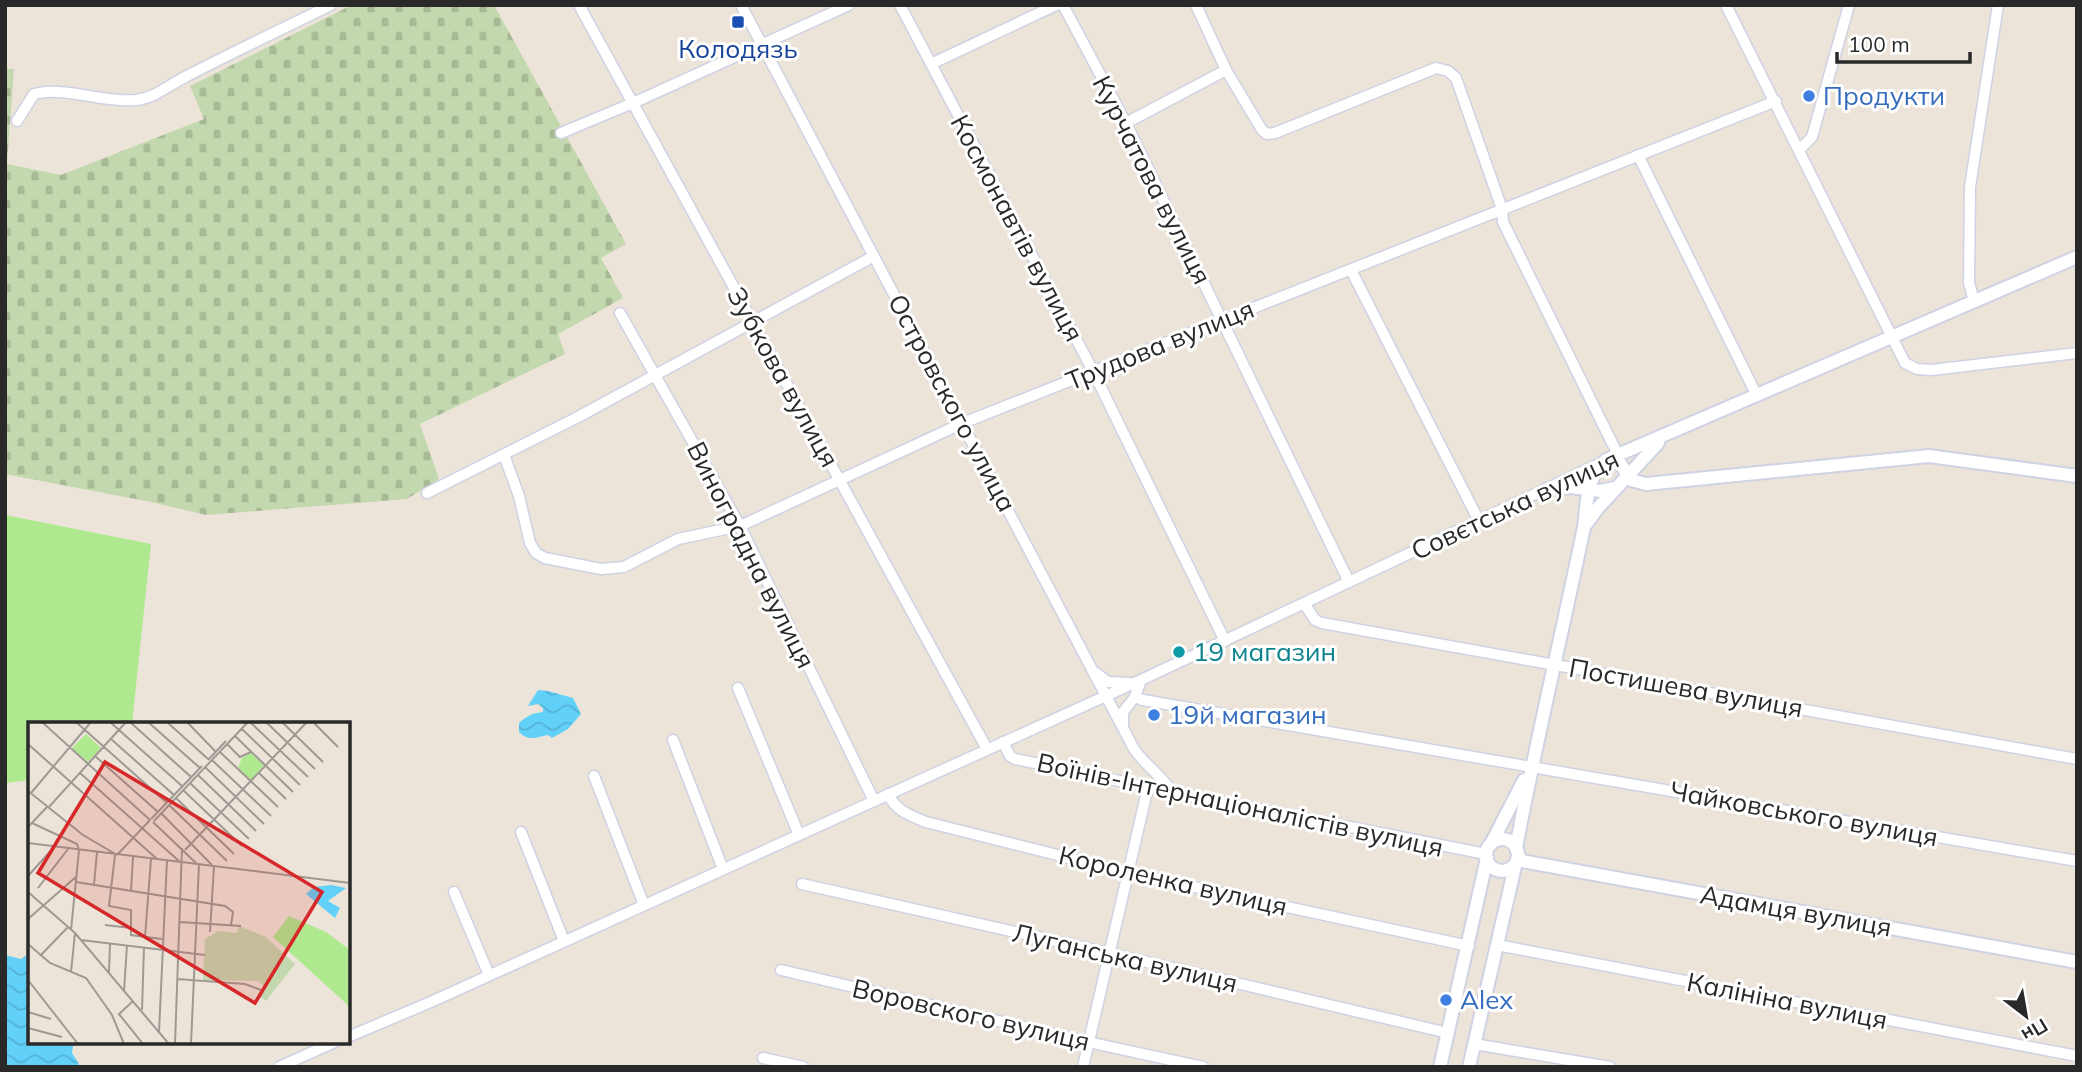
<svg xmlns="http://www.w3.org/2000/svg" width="2082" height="1072" viewBox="0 0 2082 1072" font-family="Mulish,sans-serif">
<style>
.grass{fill:#aee98f}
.cemetery{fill:url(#cemetery-stones)}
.water{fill:url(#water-waves)}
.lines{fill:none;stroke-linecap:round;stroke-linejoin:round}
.minor-casing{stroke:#ced2e3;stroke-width:13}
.tertiary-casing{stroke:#ced2e3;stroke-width:16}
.minor{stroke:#fff;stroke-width:10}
.tertiary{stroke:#fff;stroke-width:12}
.transit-dot{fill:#1a4fb4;stroke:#fff;stroke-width:2.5}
.shop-dot{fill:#3f7fe0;stroke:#fff;stroke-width:2.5}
.culture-dot{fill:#0f9aa8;stroke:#fff;stroke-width:2.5}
.labels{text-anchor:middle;stroke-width:6;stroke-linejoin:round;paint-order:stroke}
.transit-label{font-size:26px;fill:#164399;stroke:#fff}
.shop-label{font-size:26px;fill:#366cbe;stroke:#fff;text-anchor:start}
.street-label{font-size:26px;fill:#292929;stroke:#fff}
.culture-label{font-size:26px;fill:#0d838f;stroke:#fff;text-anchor:start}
.inset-road{fill:none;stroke:#9f9993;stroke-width:2}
.view{fill:#d62828;fill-opacity:0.15;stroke:#d62828;stroke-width:3.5}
.inset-edge{fill:none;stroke:#292929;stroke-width:3.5}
</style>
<defs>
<pattern id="cemetery-stones" width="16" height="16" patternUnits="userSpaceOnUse" patternTransform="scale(1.75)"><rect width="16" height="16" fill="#c3d8ae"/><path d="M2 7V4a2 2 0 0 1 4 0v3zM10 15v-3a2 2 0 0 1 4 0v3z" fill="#a8b996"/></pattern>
<pattern id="water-waves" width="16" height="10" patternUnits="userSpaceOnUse" patternTransform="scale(1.75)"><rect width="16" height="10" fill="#61d1f9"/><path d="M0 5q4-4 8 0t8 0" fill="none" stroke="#54b3d5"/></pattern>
</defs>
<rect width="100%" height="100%" fill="#ede4d9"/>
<polygon class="grass" points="5,515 151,544 132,724 30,724 30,780 5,783"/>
<polygon class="cemetery" points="352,5 494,5 626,244 601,258 623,298 558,334 565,354 420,424 439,479 407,499 206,515 151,502 5,474 5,69 14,69 7,164 61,175 204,119 190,86"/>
<g class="water">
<path d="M538 690 548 691 573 698 581 714 568 729 552 738 548 735C536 737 529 742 519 732V723C527 716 532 713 543 712V708L538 704 528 706Z"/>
<polygon points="30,953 30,1042 79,1042 73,1046 72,1053 79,1064 78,1067 5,1067 5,955 21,959"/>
</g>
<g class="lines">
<defs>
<g id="minor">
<polyline points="579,5 987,749"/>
<path d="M741 5 1134 749C1145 765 1162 776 1172 792"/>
<polyline points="900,5 1093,371 1225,641"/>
<polyline points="1063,5 1126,123 1349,582"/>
<polyline points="1196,5 1226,70 1262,130 1267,134 1275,133 1436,68 1448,71 1456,78 1502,209 1503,222 1618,455"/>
<polyline points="1726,5 1905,363 1917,369 1931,370 2077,353"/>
<polyline points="931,64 1056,5"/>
<path d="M17 121 34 94C68 86 101 103 136 100 155 98 169 85 185 77 233 52 282 29 331 5"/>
<polyline points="1126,123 1226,70"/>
<polyline points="561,133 633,103 849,5"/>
<polyline points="1800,149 1812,137 1849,5"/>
<polyline points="1638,155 1757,396"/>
<polyline points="1351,270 1479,521"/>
<polyline points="1974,301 1969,283 1970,187 1998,5"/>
<polyline points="620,313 740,526 874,801"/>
<polyline points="504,455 519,496 530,543 536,553 545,558 601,569 624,567 678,539 740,526 963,423 1776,101"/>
<polyline points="427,493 578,417 874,256"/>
<polyline points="1304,603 1315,620 1322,623 2077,759"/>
<polyline points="1096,673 1108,682 1130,683"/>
<polyline points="1141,680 1135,697 1143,700 2077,861"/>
<polyline points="738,688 799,835"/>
<polyline points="1123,727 1123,712 1135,697"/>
<polyline points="673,740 723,869"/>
<polyline points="1003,742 1010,756 1015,759 1148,787 1486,854"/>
<polyline points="594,776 644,905"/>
<path d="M888 794C896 811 909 815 926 822L1129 873 1469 946"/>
<polyline points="521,832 564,941"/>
<polyline points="802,884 1109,953 1448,1033"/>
<polyline points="454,892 489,975"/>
<polyline points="1497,945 2077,1056"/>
<polyline points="781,970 1088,1042 1203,1067"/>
<polyline points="348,1037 433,1001 1141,680 1601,463"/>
<polyline points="1474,1044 1610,1067"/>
<polyline points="763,1058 803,1067"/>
<polyline points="279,1067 335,1042"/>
<polyline points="1083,1067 1148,787"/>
</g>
<g id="tertiary">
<polyline points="1608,460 1620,463 1631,480 1646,484 1929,456 2077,476"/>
<polyline points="1547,489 1571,487 1600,491 1615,488"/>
<path d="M1584 527C1587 503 1586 477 1606 460L2077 257"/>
<circle cx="1502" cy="855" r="16"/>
<polyline points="1491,844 1524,780"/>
<path d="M1516 848C1536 741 1562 634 1584 527L1597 509 1658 443"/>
<polyline points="1518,855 1522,861 2077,962"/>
<polyline points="1440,1067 1487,858"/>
<polyline points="1469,1067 1516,862"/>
</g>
</defs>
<use href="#minor" class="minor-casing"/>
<use href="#tertiary" class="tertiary-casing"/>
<use href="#minor" class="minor"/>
<use href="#tertiary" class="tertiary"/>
</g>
<rect class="transit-dot" x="731" y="15" width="14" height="14" rx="3.5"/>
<g class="shop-dot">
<circle cx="1809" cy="96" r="7"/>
<circle cx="1154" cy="715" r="7"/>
<circle cx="1446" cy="1000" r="7"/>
</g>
<circle class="culture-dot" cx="1179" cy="652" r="7"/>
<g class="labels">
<g class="transit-label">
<text x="738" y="58">Колодязь</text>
</g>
<g class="shop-label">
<text x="1823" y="105">Продукти</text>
<text x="1168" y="724">19й магазин</text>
<text x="1460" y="1009">Alex</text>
</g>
<g class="street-label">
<text transform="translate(1152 180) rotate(63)" y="9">Курчатова вулиця</text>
<text transform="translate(1017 228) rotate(62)" y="9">Космонавтів вулиця</text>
<text transform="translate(1160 345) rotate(-22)" y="9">Трудова вулиця</text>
<text transform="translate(783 377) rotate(61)" y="9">Зубкова вулиця</text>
<text transform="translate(952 403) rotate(62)" y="9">Островского улица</text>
<text transform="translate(1515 505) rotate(-25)" y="9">Совєтська вулиця</text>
<text transform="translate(751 555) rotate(63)" y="9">Виноградна вулиця</text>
<text transform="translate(1686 688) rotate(10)" y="9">Постишева вулиця</text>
<text transform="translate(1240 805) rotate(12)" y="9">Воїнів-Інтернаціоналістів вулиця</text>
<text transform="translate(1804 814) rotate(10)" y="9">Чайковського вулиця</text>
<text transform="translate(1173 881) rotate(13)" y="9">Короленка вулиця</text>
<text transform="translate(1796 911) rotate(10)" y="9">Адамця вулиця</text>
<text transform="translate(1125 958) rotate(13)" y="9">Луганська вулиця</text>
<text transform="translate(1787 1001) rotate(11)" y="9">Калініна вулиця</text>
<text transform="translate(971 1015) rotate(13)" y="9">Воровского вулиця</text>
</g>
<g class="culture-label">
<text x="1193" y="661">19 магазин</text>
</g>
</g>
<g transform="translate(28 722)">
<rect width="322" height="322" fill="#ede4d9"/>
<path d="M223 31 236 43 223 58 210 46 214 36ZM261 194 298 210 322 228V285L245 215Z" fill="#aee98f"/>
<path d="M211 204 238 215 267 242 238 279 230 273 236 264 231 259 175 258 177 217 190 209 209 211Z" fill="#c3d8ae"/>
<path d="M58 12 73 26 60 40 44 26Z" fill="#aee98f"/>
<path d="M303 163 318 166 300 179 312 186 307 196 278 172 286 165Z" fill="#61d1f9"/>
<path class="inset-road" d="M14 0 122 98M48 0 139 81M82 0 154 64M102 0 163 55M120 0 172 46M139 0 180 37M159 0 188 30M222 0 280 55M238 0 287 47M254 0 295 40M285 0 310 25M214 7 272 63M207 14 265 70M83 17 146 73M0 22 129 137M199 22 212 35 223 30M192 30 250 85M67 34 130 90M180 38 198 19M184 38 243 94M177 45 236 102M52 51 151 139M231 51 258 77M170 53 228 109M162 61 221 117M155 68 214 124M0 69 55 113 89 133M3 71 63 0M148 76 206 132M141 83 199 139M20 86 98 0M133 91 184 143M123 97 174 44M126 99 220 0M125 100 169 142M4 101 49 122 51 128M0 105 19 85M0 121 322 161M157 128 279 0M87 133 81 184 103 188V213L134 217M89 133 122 98M0 154 26 125M48 160 197 184 205 190 203 203M66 163 69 130M10 166 40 127M103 169 105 135M0 170 47 211 141 322M0 197 49 154M152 200 213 204M77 203 103 206M43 208 51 128M182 210 186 144M117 215 123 137M53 218 177 233M0 222 22 241 58 256 84 293 96 322M12 234 40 205M43 250 47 211M81 250 82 221M149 257 217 262 233 268M0 258 50 322M96 269 99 223M105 279 91 292 115 322M114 288 116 225M0 290 23 297M0 306 34 315M131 310 139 138M147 322 154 126M163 322 171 142"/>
<path class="view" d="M77 40 294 170 227 281 10 151Z"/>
<rect width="322" height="322" class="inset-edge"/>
</g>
<rect width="2082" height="1072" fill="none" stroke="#292929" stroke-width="14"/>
<g transform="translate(2026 1016) rotate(149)" stroke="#ffffff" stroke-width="5" paint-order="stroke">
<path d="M0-5L12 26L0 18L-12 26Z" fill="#292929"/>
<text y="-10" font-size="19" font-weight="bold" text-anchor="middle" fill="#292929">Пн</text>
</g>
<path d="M1837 52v10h133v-10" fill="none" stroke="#292929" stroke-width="3.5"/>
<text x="1848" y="52" font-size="21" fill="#292929" stroke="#ffffff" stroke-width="5" paint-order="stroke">100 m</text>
</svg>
